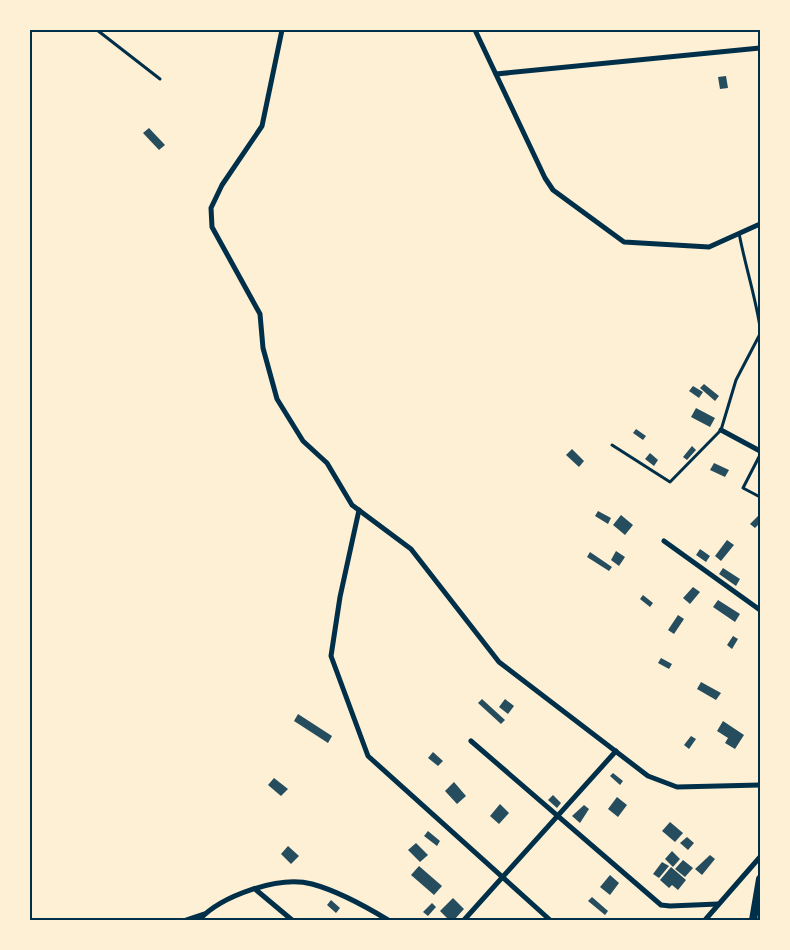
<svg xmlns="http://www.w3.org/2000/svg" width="790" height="950" viewBox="0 0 790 950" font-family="'Public Sans',sans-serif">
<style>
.building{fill:#264d5e}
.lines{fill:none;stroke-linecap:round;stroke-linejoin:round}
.service{stroke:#003049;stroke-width:3}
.minor{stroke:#003049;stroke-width:5}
.tertiary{stroke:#003049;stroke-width:8}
.neatline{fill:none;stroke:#003049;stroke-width:2}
</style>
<rect width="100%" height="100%" fill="#fdf0d5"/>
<g class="building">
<polygon points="726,76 728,88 720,89 718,77"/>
<polygon points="149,128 165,145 159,150 143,133"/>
<polygon points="704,384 719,396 715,401 700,388"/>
<polygon points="693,386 703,392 699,398 689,391"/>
<polygon points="696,408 715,418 710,427 691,417"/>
<polygon points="636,429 646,436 643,440 633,433"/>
<polygon points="692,446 696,450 687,460 683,457"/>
<polygon points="572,449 584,461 579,467 566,455"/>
<polygon points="650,453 658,460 654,466 645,459"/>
<polygon points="714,463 729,470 725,477 710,470"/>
<polygon points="598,511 611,518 608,524 595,516"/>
<polygon points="621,515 633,525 625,535 613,525"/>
<polygon points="758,516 760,523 755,528 750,524"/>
<polygon points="727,540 734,545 721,561 715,556"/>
<polygon points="700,549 710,556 706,562 696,555"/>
<polygon points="616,551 625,557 619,566 611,560"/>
<polygon points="590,552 612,567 609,571 587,557"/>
<polygon points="723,568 740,579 736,586 719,574"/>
<polygon points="693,587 700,592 690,604 683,598"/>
<polygon points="643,595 653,603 650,607 640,599"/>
<polygon points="718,600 740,614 735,622 713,607"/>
<polygon points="678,615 684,619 674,634 668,630"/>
<polygon points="733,636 738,639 732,649 727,645"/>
<polygon points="661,658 672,664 669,669 658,663"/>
<polygon points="701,682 721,693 716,700 697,689"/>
<polygon points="482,699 505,720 501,724 478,703"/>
<polygon points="505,699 514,706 508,714 499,707"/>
<polygon points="298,714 332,736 328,743 294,721"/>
<polygon points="723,721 744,735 735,749 725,743 728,738 717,731"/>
<polygon points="691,736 696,739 689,749 684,745"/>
<polygon points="433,752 443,761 438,766 428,758"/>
<polygon points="613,773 623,781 620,785 610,776"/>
<polygon points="274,778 288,789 281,796 268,785"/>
<polygon points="454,782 466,796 457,804 445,791"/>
<polygon points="553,795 561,803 557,808 548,800"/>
<polygon points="617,797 627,805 618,817 608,809"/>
<polygon points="500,804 509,813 499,824 490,816"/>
<polygon points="584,805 589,809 580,823 572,816"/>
<polygon points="670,822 683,833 675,842 662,831"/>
<polygon points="428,831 440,841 437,846 424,836"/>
<polygon points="687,837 694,843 688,850 680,843"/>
<polygon points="416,843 428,855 420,862 408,850"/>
<polygon points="288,846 299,856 291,864 281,854"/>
<polygon points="672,851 680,859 673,867 665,859"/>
<polygon points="710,855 715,859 702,875 695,869"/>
<polygon points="683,860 693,868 685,877 675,869"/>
<polygon points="662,862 669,866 659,878 653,874"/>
<polygon points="419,866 442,886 434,895 411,875"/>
<polygon points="671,867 686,880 678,890 672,885 669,888 660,880"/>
<polygon points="610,875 619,883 610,895 600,887"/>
<polygon points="592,897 608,911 605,915 588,901"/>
<polygon points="453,898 464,909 454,920 449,920 440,911"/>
<polygon points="331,900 340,908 336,913 327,905"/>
<polygon points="432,903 436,907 428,916 423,912"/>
</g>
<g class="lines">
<g class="service">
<polyline points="97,30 160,79"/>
<path d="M739 233C745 265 755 295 760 327"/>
<polyline points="612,445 670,482 721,430 736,380 760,334"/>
<polyline points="760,455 743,488 760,497"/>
</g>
<g class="minor">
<polyline points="282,30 262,126 222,185 211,208 212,227 260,314 263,348 277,399 303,441 327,463 352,505 411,549 499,662 648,776 677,787 760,785"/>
<polyline points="475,30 545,178 553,190 624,242 709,247 760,224"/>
<polyline points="496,74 760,48"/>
<polyline points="721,430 760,451"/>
<polyline points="359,510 340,597 331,656 368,756 550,920"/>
<polyline points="664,541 760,610"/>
<polyline points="471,741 661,905 670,906 718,904"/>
<polyline points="255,889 292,920"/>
<polyline points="186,920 204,914"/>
<path d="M199 920C221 896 279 875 312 884 338 891 365 906 388 920"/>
<polyline points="464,920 616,751"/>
<polyline points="705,920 760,857"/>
</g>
<polyline class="tertiary" points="753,920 760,879"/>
</g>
<rect width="790" height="950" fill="none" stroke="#fdf0d5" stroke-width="62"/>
<rect x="31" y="31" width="728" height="888" class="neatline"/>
</svg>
